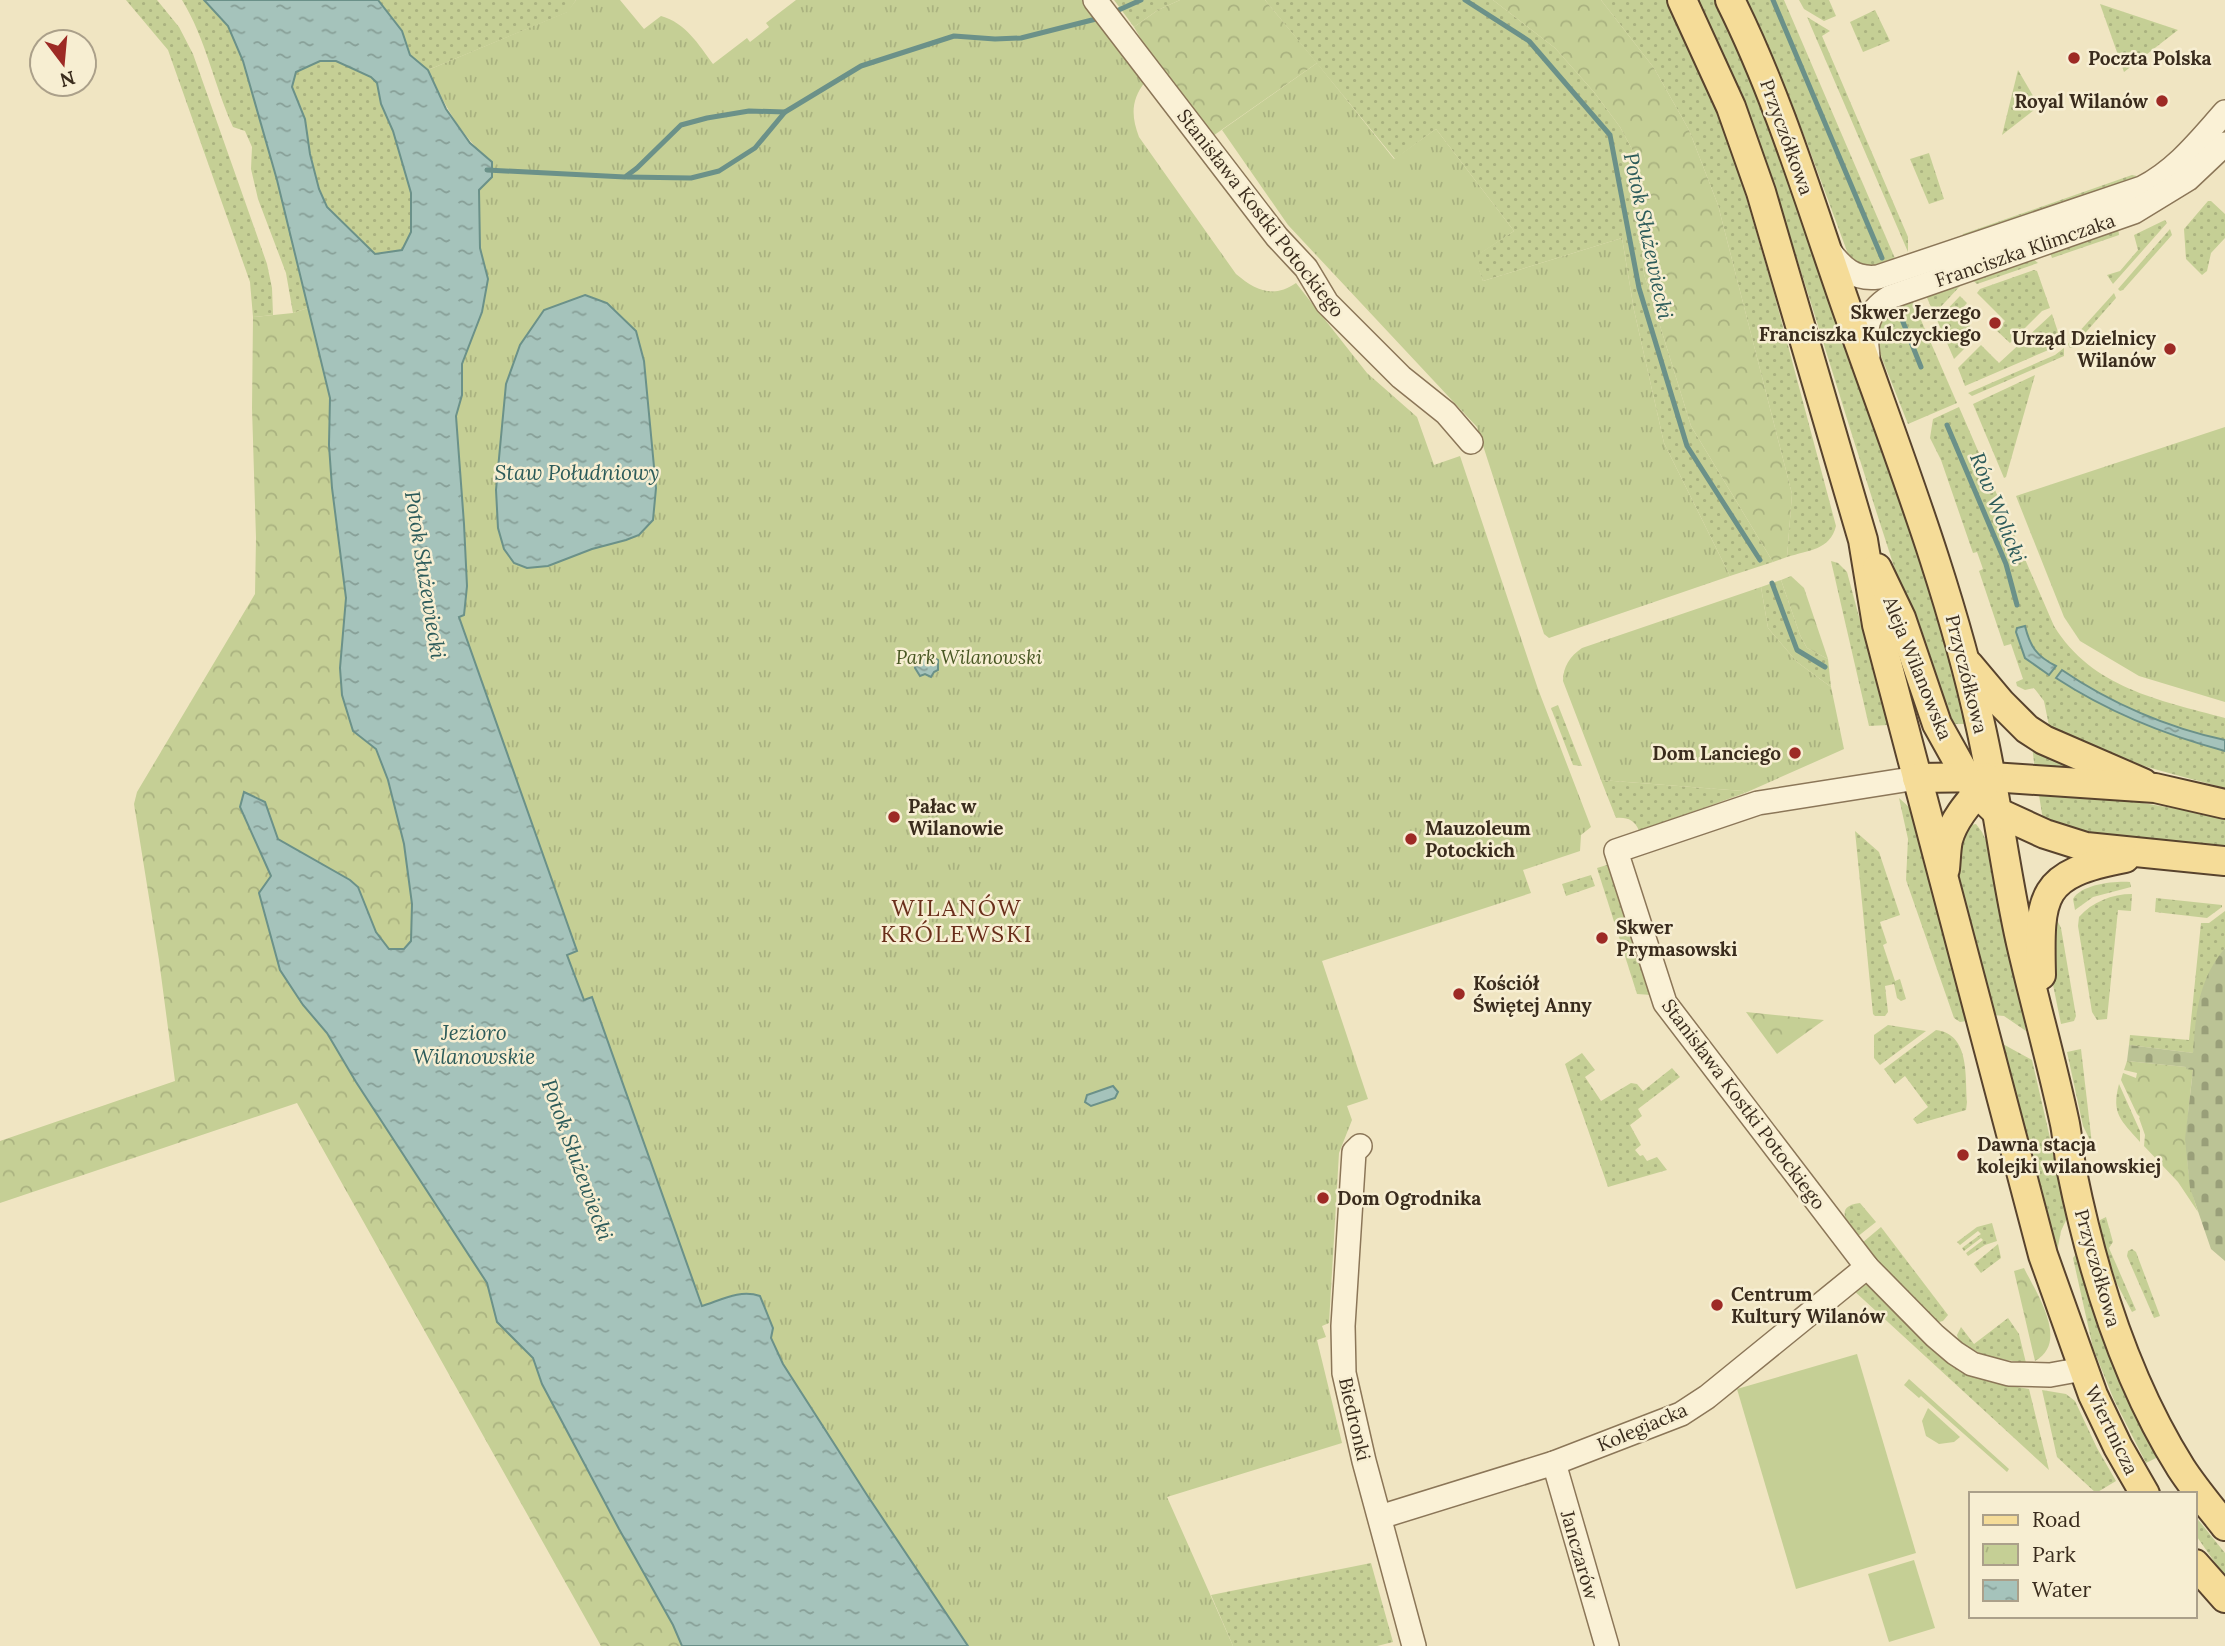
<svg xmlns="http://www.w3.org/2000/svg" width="2225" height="1646" viewBox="0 0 2225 1646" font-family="Lora,serif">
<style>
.grass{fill:url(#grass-dots)}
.forest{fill:url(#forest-crowns)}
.cemetery{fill:url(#cemetery-stones)}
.park{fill:url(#park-tufts)}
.pitch{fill:#c5cf95}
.water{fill:url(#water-ripples);stroke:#6b9189;stroke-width:2;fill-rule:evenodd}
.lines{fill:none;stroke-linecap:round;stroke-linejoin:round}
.stream{stroke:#6b9189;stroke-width:5}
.minor-casing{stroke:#8b7658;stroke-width:26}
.major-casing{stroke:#58432d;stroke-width:32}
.minor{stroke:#faf1d6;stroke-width:23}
.major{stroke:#f5dc98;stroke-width:28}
.poi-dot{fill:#9d2a25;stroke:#f7eed2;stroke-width:2.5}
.labels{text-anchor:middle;stroke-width:5;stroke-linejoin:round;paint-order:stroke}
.poi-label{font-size:19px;font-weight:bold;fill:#3a2c1d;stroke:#f7eed2;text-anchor:start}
.street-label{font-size:19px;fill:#3a2c1d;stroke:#f7eed2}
.park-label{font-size:19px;font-style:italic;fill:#485723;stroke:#f7eed2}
.water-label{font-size:21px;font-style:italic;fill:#2c5b5a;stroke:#f7eed2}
.quarter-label{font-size:23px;letter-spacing:2px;fill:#692e1a;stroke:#f7eed2}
</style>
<defs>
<pattern id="grass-dots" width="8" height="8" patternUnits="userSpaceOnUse" patternTransform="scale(1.75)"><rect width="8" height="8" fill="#c5cf95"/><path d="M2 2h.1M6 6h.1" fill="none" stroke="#aab280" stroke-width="1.8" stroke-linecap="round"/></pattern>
<pattern id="forest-crowns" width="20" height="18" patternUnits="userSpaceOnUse" patternTransform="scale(1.75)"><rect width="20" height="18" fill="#c5cf95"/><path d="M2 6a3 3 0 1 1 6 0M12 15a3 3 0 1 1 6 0" fill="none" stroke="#aab280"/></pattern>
<pattern id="cemetery-stones" width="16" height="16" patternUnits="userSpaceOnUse" patternTransform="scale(1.75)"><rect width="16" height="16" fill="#bbc395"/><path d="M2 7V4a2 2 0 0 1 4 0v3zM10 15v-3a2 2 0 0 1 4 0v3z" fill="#999f79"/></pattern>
<pattern id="park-tufts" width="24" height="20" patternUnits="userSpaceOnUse" patternTransform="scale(1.75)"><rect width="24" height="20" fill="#c5cf95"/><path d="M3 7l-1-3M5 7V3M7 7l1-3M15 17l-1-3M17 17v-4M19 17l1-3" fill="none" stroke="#aab280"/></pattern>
<pattern id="water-ripples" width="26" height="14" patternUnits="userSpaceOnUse" patternTransform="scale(1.75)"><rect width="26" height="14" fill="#a5c3bb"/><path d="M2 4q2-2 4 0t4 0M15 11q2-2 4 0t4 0" fill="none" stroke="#879f97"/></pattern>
</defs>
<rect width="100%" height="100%" fill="#f0e5c2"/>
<g class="grass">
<polygon points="126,0 157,0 179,27 193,54 267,264 272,288 273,315 253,317 250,282 168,50"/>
<path d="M182 0H204L228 26 243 61 277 180 308 308 293 313 286 273 258 199 251 169 252 147 245 131 233 127C214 85 206 39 182 0Z"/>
<polygon points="378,0 576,0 568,12 428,70 410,55 402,31"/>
<polygon points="1114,0 1180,0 1158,10 1134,27"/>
<polygon points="1265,0 1493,0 1555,48 1594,92 1620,127 1633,151 1644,274 1691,426 1773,562 1730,576 1664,443 1634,310 1622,238 1483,281 1474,257 1514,231 1436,129 1395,159"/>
<path d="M1601 0H1666L1678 18 1721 119 1736 163 1774 293 1836 526C1830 550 1809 550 1787 557L1792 494 1718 205 1689 130 1654 68Z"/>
<path d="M1697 0H1719L1746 58 1905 508 1959 689 1967 724H1948L1941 707C1900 588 1862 468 1825 348 1788 230 1753 112 1697 0Z"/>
<path d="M1743 0H1784L1897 263C1876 267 1863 273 1848 254L1804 135Z"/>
<polygon points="1799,0 1829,0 1836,16 1824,21 1804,9"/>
<polygon points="2100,4 2178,30 2124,72"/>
<polygon points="1875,10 1890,41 1863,52 1850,22"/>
<polygon points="1807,17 1830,31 1822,36 1908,237 1908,252"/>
<polygon points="320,61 336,61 371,77 377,83 381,104 393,131 411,193 411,232 402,250 375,254 327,207 319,189 310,154 305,119 292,87 295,72"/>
<polygon points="2018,70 2039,106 2002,135"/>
<polygon points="1929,153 1944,199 1929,204 1910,159"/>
<polygon points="2132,175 2137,176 2139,180 1959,243 1963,234"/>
<polygon points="2208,201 2211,201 2225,214 2225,238 2211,253 2207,271 2202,275 2186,259 2184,229"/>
<polygon points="2165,220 2167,223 2113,284 2107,275 2120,271 2138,250 2134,235"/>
<polygon points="2118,227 2119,235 2052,258 2049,250"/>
<polygon points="2170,229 2172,235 2123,290 2120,291 2118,289"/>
<polygon points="2032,258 2038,263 1977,284 1970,278"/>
<polygon points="2034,270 2037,271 2050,308 2042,311 2010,343 1996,330 2005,321 1977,293 1980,289"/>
<polygon points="1960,281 1961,285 1934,314 1925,293"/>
<polygon points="2114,293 2116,298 2072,348 2070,348 2068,344"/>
<polygon points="1960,296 1967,303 1962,309 1975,338 1954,359 1937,320"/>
<polygon points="1911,297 1957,403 1908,424 1877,346 1875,331 1887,307"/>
<polygon points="2052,314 2061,341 2053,348 1965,386 1958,368 1981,345 1999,363"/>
<polygon points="2064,348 2064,356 1972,396 1968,393 2055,355"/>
<polygon points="2035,375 2006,477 2004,478 1973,404"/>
<path d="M1959 407 2054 626C2092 688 2159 700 2225 718V788C2167 772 2104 758 2050 731L2044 701 2034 688 2025 690 2017 686 2016 682 2023 679 2011 644 2004 646 1979 571 1983 569 1977 552 1973 553 1941 460 1930 438 1933 419Z"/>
<polygon points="1831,561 1838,563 1847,572 1888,725 1869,726"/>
<polygon points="1781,580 1800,635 1807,648 1828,659 1831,687 1797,662 1768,628 1761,587"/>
<polygon points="1558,705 1582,766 1573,765 1551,708"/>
<polygon points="2032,746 2087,769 2035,770"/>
<path d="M1601 780 1743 791 1745 793 1639 831C1635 820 1627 817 1616 818Z"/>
<polygon points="2038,789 2084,793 2225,817 2225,850 2122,843 2043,820"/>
<polygon points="1899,798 1909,807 1912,814 1967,1021 1960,1022 1954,1018 1906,880 1908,839"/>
<path d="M1976 824 1982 832 1990 849 2026 1031 2004 1016 1993 1015 1959 881C1958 862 1960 842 1970 825Z"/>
<polygon points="1855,831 1879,852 1900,915 1880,922 1887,943 1883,945 1895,981 1900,979 1906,999 1901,1001 1897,998 1894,984 1885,986 1888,1012 1885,1016 1875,1016 1873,1014"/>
<polygon points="1610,864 1651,995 1637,994 1597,868"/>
<polygon points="1591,875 1595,886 1566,896 1562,884"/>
<path d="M2130 882 2131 887 2093 897 2075 910 2073 899C2082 884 2114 881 2130 882Z"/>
<path d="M2132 894 2131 911 2118 910 2107 1019 2097 1020 2092 1012 2078 926 2079 917C2092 902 2112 894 2132 894Z"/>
<polygon points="2156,898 2222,905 2222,907 2207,918 2155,912"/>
<polygon points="2052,910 2061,928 2076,1016 2074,1021 2061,1024 2050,970"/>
<polygon points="2225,911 2225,948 2211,970 2193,1053 2129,1045 2130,1035 2189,1040 2201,923 2209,923"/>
<polygon points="1888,1025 1926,1031 1880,1065 1874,1058 1874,1035"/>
<path d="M1936 1030C1970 1034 1965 1076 1967 1102L1966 1110 1917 1124 1913 1119 1928 1107 1905 1076 1895 1084 1884 1069Z"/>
<polygon points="2001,1043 2032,1060 2068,1216 2061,1231 2057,1252"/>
<polygon points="2081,1049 2092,1144 2083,1126 2067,1052"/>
<polygon points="1582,1053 1595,1070 1585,1077 1601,1101 1631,1083 1637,1084 1643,1091 1672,1068 1680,1077 1638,1109 1642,1116 1630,1125 1641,1145 1635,1150 1640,1156 1643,1155 1647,1161 1657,1157 1667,1170 1608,1187 1565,1064"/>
<path d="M2119 1084 2140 1131V1142C2121 1120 2111 1114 2119 1084Z"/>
<path d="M1860 1203 1876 1222 1857 1237C1848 1224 1833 1206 1860 1203Z"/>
<polygon points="2106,1217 2113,1242 2109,1248 2136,1310 2132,1312 2116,1282 2100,1229 2100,1220"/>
<polygon points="1992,1223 1997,1241 1985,1245 1968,1256 1966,1253 1983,1240 1981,1238 1964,1251 1962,1248 1981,1234 1978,1231 1960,1245 1957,1242 1977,1227"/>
<polygon points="1881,1227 1948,1315 1943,1321 1935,1323 1889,1276 1862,1243"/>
<polygon points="1998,1244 2001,1258 1981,1273 1974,1264"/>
<polygon points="2132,1249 2136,1252 2160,1316 2154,1318 2127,1256 2128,1251"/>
<polygon points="2077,1253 2126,1395 2158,1457 2146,1463 2114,1400 2093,1348 2073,1258"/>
<polygon points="1863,1284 1870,1285 1967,1372 1995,1383 2029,1389 2049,1470 1852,1289"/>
<polygon points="2008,1318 2019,1334 2026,1363 1987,1357 1959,1342 1957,1335 1961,1327 1974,1344"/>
<polygon points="2042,1390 2066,1394 2075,1401 2097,1448 2116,1481 2096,1493 2057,1457"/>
<polygon points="2195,1516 2225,1553 2225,1577 2195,1534"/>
<polygon points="1371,1563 1393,1642 1377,1646 1233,1646 1211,1595"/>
</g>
<g class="forest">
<polygon points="1180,0 1265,0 1317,63 1210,138 1160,72 1134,27 1158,10"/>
<polygon points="1493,0 1601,0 1654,68 1689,130 1718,205 1792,494 1787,557 1773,562 1691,426 1644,274 1633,151 1620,127 1594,92 1555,48"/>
<polygon points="308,308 330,398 329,445 332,488 346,598 340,668 353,731 376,749 388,780 404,844 412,904 411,941 404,949 389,949 376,932 358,887 278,839 265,802 244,793 240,808 271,876 259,893 303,1005 327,1033 356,1082 487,1283 497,1322 533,1358 542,1384 619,1529 673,1625 682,1646 601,1646 297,1103 0,1203 0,1141 175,1081 159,960 134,804 137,792 255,594 256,538 252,408 253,317 293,313"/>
<polygon points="1791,576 1804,588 1828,659 1807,648 1800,635 1781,580"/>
<polygon points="1746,1012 1824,1020 1777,1054"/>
<path d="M2127 1061 2186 1067 2193 1070C2187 1122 2181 1161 2198 1212L2178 1182 2144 1146 2145 1135 2139 1118 2140 1117 2137 1114 2121 1080 2123 1073 2136 1078 2137 1073 2124 1070Z"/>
<path d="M2024 1268C2036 1293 2070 1342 2035 1361L2014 1271Z"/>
</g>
<path class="cemetery" d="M2225 948V1261L2211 1249 2190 1188 2185 1139 2193 1070 2186 1069V1067L2127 1061 2129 1045 2193 1053C2196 1012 2198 981 2225 948Z"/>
<g class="park">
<path d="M576 0H620L644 29 661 16C686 23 698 44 713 64L747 38 750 42 769 27 766 23 796 0H1082L1145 82C1131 100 1131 116 1139 137L1236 274C1255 290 1273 299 1296 283L1367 373 1417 417 1434 465 1460 456 1538 689 1591 827 1581 835 1580 851 1523 870 1531 893 1322 961 1368 1099 1347 1106 1352 1120 1339 1153 1329 1323 1322 1326 1326 1337 1317 1340 1342 1443 1167 1497 1233 1646H968L867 1495 783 1364 771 1337 734 1295 702 1306 592 998 584 1001 567 955 577 951 459 616 464 524 456 416 462 395V364L482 312 488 279 480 248 479 190 492 177V163C460 134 446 108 428 70L567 12Z"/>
<polygon points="1317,63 1394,159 1436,129 1514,231 1475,257 1483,281 1622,238 1634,310 1664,443 1730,576 1549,638 1544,634 1477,427 1288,225 1222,130"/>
<polygon points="2225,427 2225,702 2139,676 2080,641 2064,617 2016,496"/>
<path d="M1761 587 1768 628 1797 662 1831 687 1844 749 1745 793 1743 791 1601 780 1563 681C1563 667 1570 656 1582 648Z"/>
</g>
<g class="pitch">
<polygon points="1857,1354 1916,1553 1796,1589 1737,1389"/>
<polygon points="1909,1379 2009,1469 2007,1472 1921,1396 1919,1398 1904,1385"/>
<polygon points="1928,1408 1960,1437 1954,1442 1939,1444 1926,1436 1922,1421"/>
<polygon points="1914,1560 1935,1628 1889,1642 1868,1574"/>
</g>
<g class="water">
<path d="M204 0H378L402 31 410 55 428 70 446 109 470 143 492 162V177L479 190 480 248 488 279 482 312 462 364V395L456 416 464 524 467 586 464 615 459 617 577 951 567 955 584 1000 592 997 702 1306C721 1300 740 1289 760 1296L773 1328 771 1338 783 1364 867 1495 968 1646H682L673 1625 619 1529 542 1384 533 1358 497 1322 487 1283 356 1082 327 1033 303 1005 280 970 259 893 271 876 240 807 244 792 265 802 278 839 350 880 358 887 376 932 389 949H404L411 941 412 904 404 844 388 780 376 749 353 731 342 695 340 668 346 598 332 488 329 445 330 398 277 180 243 61 228 26ZM320 61H336L371 77 377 83 381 104 393 131 411 193V232L402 250 375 254 327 207 319 189 310 154 305 119 292 87 296 72Z"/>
<polygon points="585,295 607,303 636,331 644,361 656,488 653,520 639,535 626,540 592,549 548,566 527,568 514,563 504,549 498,528 496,490 506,384 520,345 544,310"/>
<path d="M2025 626C2030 646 2036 656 2056 666L2049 675 2025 658 2016 632 2017 628Z"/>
<polygon points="923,653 932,653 933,657 938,660 938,670 934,672 931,677 925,674 920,676 915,668 914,658"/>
<path d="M2062 670C2110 703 2168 728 2225 740V751C2165 735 2108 712 2056 678Z"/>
<polygon points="1113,1086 1118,1092 1115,1098 1091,1106 1085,1102 1087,1095"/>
</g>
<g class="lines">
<g class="stream">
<polyline points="1465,0 1529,41 1610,135 1639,288 1687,446 1760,560"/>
<polyline points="1773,0 1882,258"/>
<polyline points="1112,13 1141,0"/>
<polyline points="487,170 625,177 637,168 681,125 707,118 749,111 785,112 861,66 954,36 995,39 1021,38 1100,18"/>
<polyline points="627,177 691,178 719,171 755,148 785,112"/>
<polyline points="1899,312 1921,367"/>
<polyline points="1947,425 2006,564 2017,605"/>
<polyline points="1772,583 1797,650 1825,667"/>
</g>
<defs>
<g id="minor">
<polyline points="1095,0 1277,237 1306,268 1327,303 1401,377 1446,413 1471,442"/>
<path d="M1828 249C1842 268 1854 280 1878 277L2142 188C2177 170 2200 140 2225 112"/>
<path d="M1868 356C1864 328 1866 312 1890 297L2134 212 2188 179 2225 144"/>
<polyline points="1917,778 1758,803 1616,851 1665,1003 1867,1267 1935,1336 1955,1353 1972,1364 2009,1374 2050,1375 2083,1369"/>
<polyline points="1360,1146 1354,1152 1343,1326 1344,1373 1364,1461 1414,1646"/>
<polyline points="1554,1463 1607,1646"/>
<polyline points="1380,1517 1554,1463 1681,1414 1707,1397 1867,1267"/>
</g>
<g id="major">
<polyline points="1682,0 1731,107 1761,192 1863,540 1877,625 2043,1255 2093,1395 2118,1447 2145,1494"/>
<path d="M1730 0C1782 104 1814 217 1853 326 1900 459 1951 590 1981 728 1997 799 2005 872 2021 943 2035 1004 2052 1063 2065 1124 2068 1140 2069 1157 2072 1172 2093 1275 2125 1379 2181 1468 2194 1488 2210 1507 2225 1526"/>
<polyline points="1877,568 1901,618 1937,724 1966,776 1977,793 1997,812 2045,834 2086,847 2225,861"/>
<polyline points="1969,665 2001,703 2027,729 2044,740 2143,783"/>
<polyline points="1917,778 1991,777 2155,788 2225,804"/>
<path d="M1945 869C1946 860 1946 849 1948 840 1954 817 1974 797 1989 779"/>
<path d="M2041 975C2039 894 2040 874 2125 858"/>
<polyline points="2195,1564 2225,1598"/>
</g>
</defs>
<use href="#minor" class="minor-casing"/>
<use href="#major" class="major-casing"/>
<use href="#minor" class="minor"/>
<use href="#major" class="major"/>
</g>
<g class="poi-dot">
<circle cx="2074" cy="58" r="7"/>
<circle cx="2162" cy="101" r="7"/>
<circle cx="1995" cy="323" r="7"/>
<circle cx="2170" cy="349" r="7"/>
<circle cx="1795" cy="753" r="7"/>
<circle cx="894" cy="817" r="7"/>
<circle cx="1411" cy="839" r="7"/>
<circle cx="1602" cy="938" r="7"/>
<circle cx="1459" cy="994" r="7"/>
<circle cx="1963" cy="1155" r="7"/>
<circle cx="1323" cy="1198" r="7"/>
<circle cx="1717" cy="1305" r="7"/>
</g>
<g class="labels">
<g class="poi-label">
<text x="2088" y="65">Poczta Polska</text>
<text x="2148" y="108" text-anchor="end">Royal Wilanów</text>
<text x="1981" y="319" text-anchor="end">Skwer Jerzego<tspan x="1981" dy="22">Franciszka Kulczyckiego</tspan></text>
<text x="2156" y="345" text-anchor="end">Urząd Dzielnicy<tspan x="2156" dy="22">Wilanów</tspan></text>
<text x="1781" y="760" text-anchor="end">Dom Lanciego</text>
<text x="908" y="813">Pałac w<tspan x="908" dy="22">Wilanowie</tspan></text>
<text x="1425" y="835">Mauzoleum<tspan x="1425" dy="22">Potockich</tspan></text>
<text x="1616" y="934">Skwer<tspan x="1616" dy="22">Prymasowski</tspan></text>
<text x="1473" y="990">Kościół<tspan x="1473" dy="22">Świętej Anny</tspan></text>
<text x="1977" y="1151">Dawna stacja<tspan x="1977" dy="22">kolejki wilanowskiej</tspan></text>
<text x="1337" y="1205">Dom Ogrodnika</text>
<text x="1731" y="1301">Centrum<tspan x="1731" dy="22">Kultury Wilanów</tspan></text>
</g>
<g class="street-label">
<text transform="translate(1787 137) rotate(70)" y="7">Przyczółkowa</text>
<text transform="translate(1261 213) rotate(52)" y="7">Stanisława Kostki Potockiego</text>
<text transform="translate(2025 250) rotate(-19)" y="7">Franciszka Klimczaka</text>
<text transform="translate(1918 668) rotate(68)" y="7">Aleja Wilanowska</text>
<text transform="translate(1967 674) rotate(76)" y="7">Przyczółkowa</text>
<text transform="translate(1744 1104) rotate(53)" y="7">Stanisława Kostki Potockiego</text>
<text transform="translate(2098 1268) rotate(74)" y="7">Przyczółkowa</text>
<text transform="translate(1355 1419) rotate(77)" y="7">Biedronki</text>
<text transform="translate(1642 1427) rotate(-23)" y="7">Kolegiacka</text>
<text transform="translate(2112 1430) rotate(64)" y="7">Wiertnicza</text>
<text transform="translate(1580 1555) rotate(74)" y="7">Janczarów</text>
</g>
<g class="park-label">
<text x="969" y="664">Park Wilanowski</text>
</g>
<g class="water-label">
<text transform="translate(1648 236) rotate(78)" y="7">Potok Służewiecki</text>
<text x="577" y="480">Staw Południowy</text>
<text transform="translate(1998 508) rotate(68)" y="7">Rów Wolicki</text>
<text transform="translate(425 575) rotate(81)" y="7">Potok Służewiecki</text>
<text x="474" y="1040">Jezioro<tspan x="474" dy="24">Wilanowskie</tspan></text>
<text transform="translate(577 1160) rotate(70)" y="7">Potok Służewiecki</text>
</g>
<g class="quarter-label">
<text x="957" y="916">WILANÓW<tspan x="957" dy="26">KRÓLEWSKI</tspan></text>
</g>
</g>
<rect x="1969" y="1492" width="228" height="126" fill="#f7eed2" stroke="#aba08a" stroke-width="2"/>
<rect x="1983" y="1515" width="35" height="10" fill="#f5dc98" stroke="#aba08a" stroke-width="2"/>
<text x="2032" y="1527" font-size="21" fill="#3a2c1d">Road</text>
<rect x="1983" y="1544" width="35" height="21" fill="url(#park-tufts)" stroke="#aba08a" stroke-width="2"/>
<text x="2032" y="1562" font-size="21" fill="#3a2c1d">Park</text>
<rect x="1983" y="1580" width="35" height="21" fill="url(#water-ripples)" stroke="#aba08a" stroke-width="2"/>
<text x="2032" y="1597" font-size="21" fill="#3a2c1d">Water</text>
<g transform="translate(63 63) rotate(164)"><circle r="33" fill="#f7eed2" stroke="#aba08a" stroke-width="2"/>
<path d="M0-5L12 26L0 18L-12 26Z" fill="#9d2a25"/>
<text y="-10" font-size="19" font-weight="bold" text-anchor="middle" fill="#3a2c1d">N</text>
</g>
</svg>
